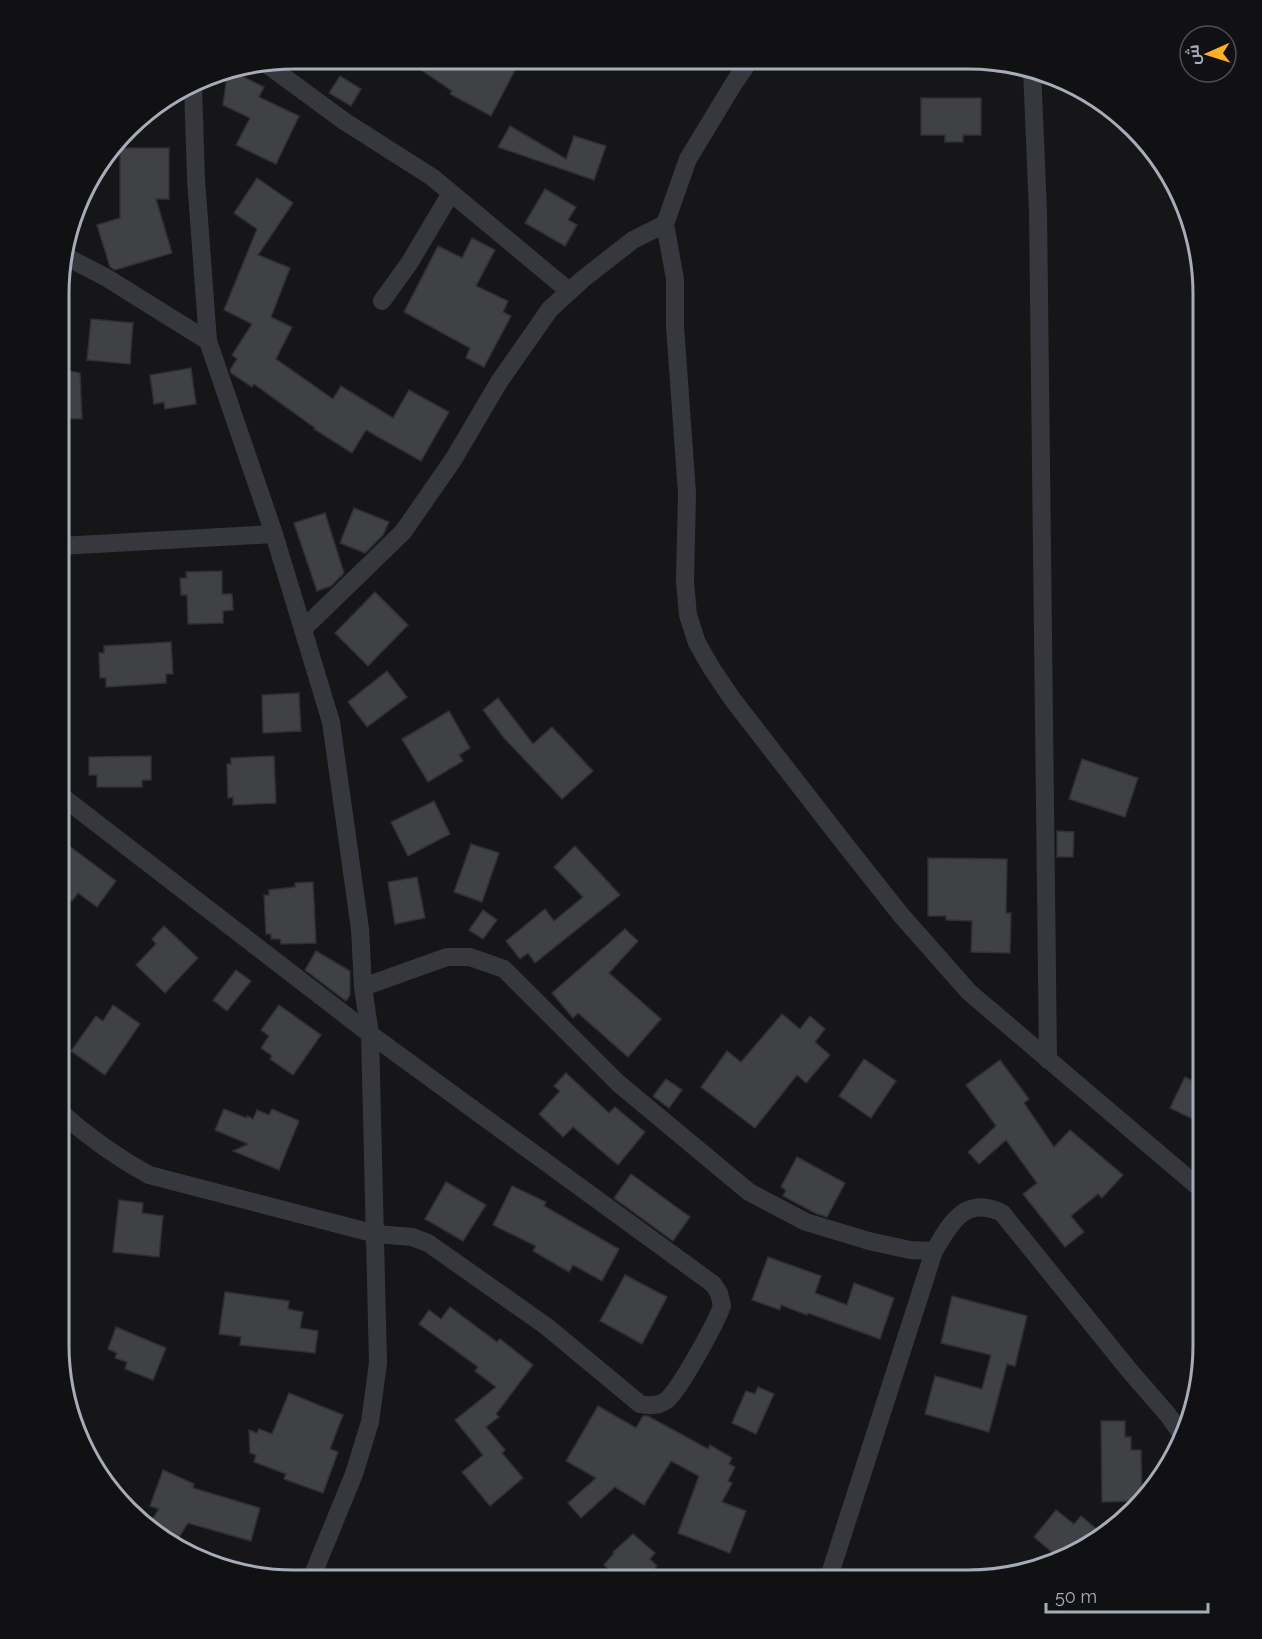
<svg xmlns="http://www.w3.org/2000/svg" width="1262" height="1639" viewBox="0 0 1262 1639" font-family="Raleway,Cairo,sans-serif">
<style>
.building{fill:#404145;stroke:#303034;stroke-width:1.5}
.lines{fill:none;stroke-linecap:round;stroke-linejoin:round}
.minor{stroke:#36383d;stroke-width:18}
.rim{fill:none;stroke:#a6adb9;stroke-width:3}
</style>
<rect width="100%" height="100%" fill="#161618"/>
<g class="building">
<polygon points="405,59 495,59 515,70 491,116 450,94 452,91"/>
<polygon points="228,69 264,87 259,97 299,116 276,164 236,145 250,118 223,105"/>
<polygon points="340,76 361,89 351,106 329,93"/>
<polygon points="921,98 981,98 981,135 963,135 963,142 945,142 945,135 921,135"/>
<polygon points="510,126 566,159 574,136 606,146 594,180 498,147"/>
<polygon points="120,148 169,148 169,199 156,199 172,253 115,270 110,267 97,225 120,218"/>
<polygon points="257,178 293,203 258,255 290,268 271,317 292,327 276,359 333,399 341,386 393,418 409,390 449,412 421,461 366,430 352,453 314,429 315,428 254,384 252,387 231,373 230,370 237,359 232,355 252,324 224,310 257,229 234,213"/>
<polygon points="545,189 576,207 568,220 577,225 565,246 525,223"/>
<polygon points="472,238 495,250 476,286 508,301 503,312 511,316 484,367 466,358 470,348 404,312 438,246 462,258"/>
<polygon points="91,319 133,323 130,364 87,360"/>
<polygon points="191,368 196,404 165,409 164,402 154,404 150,375"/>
<polygon points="60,369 80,373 82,419 60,418"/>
<polygon points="354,508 389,522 383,535 365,553 340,543"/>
<polygon points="325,513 344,573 331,586 317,591 294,523"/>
<polygon points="222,571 222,594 232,594 233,610 223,611 223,623 188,624 187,595 181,595 180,578 187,578 186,572"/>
<polygon points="375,592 408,625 368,666 335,633"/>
<polygon points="171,642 173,674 166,674 166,683 106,687 106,678 100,678 99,653 104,653 104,646"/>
<polygon points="387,671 407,697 367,727 348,702"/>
<polygon points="299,693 301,731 263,733 262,695"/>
<polygon points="498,698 533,744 552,727 593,771 562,799 504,738 483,710"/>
<polygon points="449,711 470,748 459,755 463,761 428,782 402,739"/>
<polygon points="151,756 151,780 142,780 142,787 97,787 97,775 89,775 89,757"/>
<polygon points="274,756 276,803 233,805 233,797 228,798 227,764 231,764 231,758"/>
<polygon points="1082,759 1138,778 1125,817 1069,799"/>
<polygon points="434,801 450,834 408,856 391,822"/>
<polygon points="1057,831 1074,832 1073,857 1057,857"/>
<polygon points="471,844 499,853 482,902 454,892"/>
<polygon points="68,845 116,881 97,907 78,893 72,901 59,891 59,857"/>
<polygon points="575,846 620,895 535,963 528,953 520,959 506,941 545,909 554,921 583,897 554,867"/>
<polygon points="928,858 1007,859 1006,913 1011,913 1010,953 971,952 972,921 946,920 946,916 928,916"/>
<polygon points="417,877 425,918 395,924 388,882"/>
<polygon points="313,882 316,943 281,944 280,939 271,939 271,934 266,934 264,895 269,895 269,890 295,887 295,883"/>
<polygon points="483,910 497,920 483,939 469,930"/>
<polygon points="164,926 198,958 165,993 136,965 156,944 152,939"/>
<polygon points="625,929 638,941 609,973 661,1019 628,1057 578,1013 573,1018 552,993"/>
<polygon points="316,951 350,971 350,995 346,1001 305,970"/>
<polygon points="236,970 251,981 227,1011 213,1000"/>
<polygon points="113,1005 140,1024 105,1075 71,1051 96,1016 103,1021"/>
<polygon points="279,1005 321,1035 293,1075 270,1059 272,1056 261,1048 269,1036 261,1030"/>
<polygon points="782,1014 800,1029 810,1016 825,1029 815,1042 830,1055 806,1083 797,1075 755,1128 701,1087 727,1051 741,1062"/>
<polygon points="864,1059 896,1081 871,1118 839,1096"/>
<polygon points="1000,1060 1029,1099 1024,1103 1054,1147 1070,1130 1123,1175 1102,1198 1098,1194 1071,1216 1084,1232 1065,1247 1023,1194 1037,1183 1006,1140 979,1164 968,1152 996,1126 966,1085"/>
<polygon points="566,1073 609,1113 615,1107 645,1132 618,1165 573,1127 563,1137 539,1114 560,1091 554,1086"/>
<polygon points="1185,1077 1203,1086 1203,1124 1170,1108"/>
<polygon points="666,1079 682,1090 669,1108 653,1096"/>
<polygon points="224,1109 246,1118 247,1116 253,1119 257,1110 269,1115 272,1109 299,1121 279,1170 233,1151 248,1144 215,1130"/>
<polygon points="797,1157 845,1183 827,1217 815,1213 783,1196 786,1190 781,1187"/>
<polygon points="631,1174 690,1217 673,1241 614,1198"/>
<polygon points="446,1182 486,1205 463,1241 425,1219"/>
<polygon points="512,1186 546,1202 544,1206 619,1249 602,1281 573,1265 569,1272 533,1251 536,1246 493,1225"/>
<polygon points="119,1200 143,1203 142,1213 163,1216 159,1257 113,1252"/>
<polygon points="768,1257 821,1276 815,1293 847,1305 854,1283 894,1298 880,1339 808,1313 807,1315 781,1305 780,1310 752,1300"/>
<polygon points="625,1275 667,1297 642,1344 600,1321"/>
<polygon points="225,1292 289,1301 288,1309 303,1312 300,1328 318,1331 315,1353 240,1345 241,1337 219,1334"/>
<polygon points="952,1296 1027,1316 1015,1366 1007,1364 989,1432 925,1414 935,1376 982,1389 991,1355 941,1343"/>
<polygon points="450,1307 497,1342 500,1339 533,1365 496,1414 499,1417 486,1427 505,1450 502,1453 523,1478 490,1506 462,1472 483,1455 455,1420 496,1387 475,1371 478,1367 419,1324 429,1310 441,1319"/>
<polygon points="116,1327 166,1348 153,1380 125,1369 127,1362 115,1358 117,1353 108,1349"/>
<polygon points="758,1387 774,1394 756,1434 732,1423 746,1391 755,1394"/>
<polygon points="289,1393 343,1415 330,1449 338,1452 323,1493 284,1479 286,1474 254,1462 256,1455 250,1453 249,1430 257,1433 259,1429 272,1434"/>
<polygon points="598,1406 636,1428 643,1416 648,1416 708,1449 710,1445 732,1458 729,1464 735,1467 728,1481 732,1483 722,1502 746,1511 730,1553 678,1533 699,1476 671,1461 644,1505 615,1487 581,1518 568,1503 596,1478 566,1461"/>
<polygon points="1101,1421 1125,1421 1125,1437 1131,1437 1131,1450 1141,1450 1142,1501 1102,1502"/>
<polygon points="163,1470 194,1484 193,1488 260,1508 251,1541 188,1523 174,1545 163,1541 147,1527 159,1509 150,1506"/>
<polygon points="1056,1510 1074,1524 1081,1516 1099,1531 1085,1548 1073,1556 1060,1559 1034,1537"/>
<polygon points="633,1534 655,1553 650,1559 657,1566 645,1580 621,1580 604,1565 614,1553 613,1552"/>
</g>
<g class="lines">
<g class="minor">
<polyline points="750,60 734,83 688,159 665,224 675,279 675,326 687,493 685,582 688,615 697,643 712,669 733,700 844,843 901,915 969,992 1203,1191"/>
<polyline points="265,63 344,121 432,177 569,291"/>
<polyline points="1032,70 1038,211 1048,1060"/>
<polyline points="193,85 196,179 208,341 274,534 331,722 360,929 363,987 370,1034 378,1363 370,1422 354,1474 311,1579"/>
<polyline points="63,255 107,278 208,341"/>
<polyline points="382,301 410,262 451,193"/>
<polyline points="60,546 274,534"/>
<polyline points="303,629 403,532 453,460 499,382 550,309 583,279 633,240 665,224"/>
<path d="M363 987 447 957H470L504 969 618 1083 749 1192 806 1222 869 1241 910 1250 934 1251C951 1223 965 1195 1002 1213L1129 1370 1168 1415 1183 1436"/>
<path d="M59 1111C87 1136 116 1157 149 1175L376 1234 412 1237 428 1243 546 1326 640 1404C649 1406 659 1406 667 1400 681 1387 715 1325 722 1306L719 1293 713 1284 370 1034 60 795"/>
<polyline points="828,1580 934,1251"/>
</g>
</g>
<path d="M0 0H1262V1639H0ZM294 69H968A225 225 0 0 1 1193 294V1345A225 225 0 0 1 968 1570H294A225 225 0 0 1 69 1345V294A225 225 0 0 1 294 69Z" fill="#111113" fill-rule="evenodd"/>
<path class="rim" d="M294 69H968A225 225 0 0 1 1193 294V1345A225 225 0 0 1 968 1570H294A225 225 0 0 1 69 1345V294A225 225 0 0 1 294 69Z"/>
<g transform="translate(1208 54) rotate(267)"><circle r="28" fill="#111113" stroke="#4d4f55" stroke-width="1.5"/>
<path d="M0-4.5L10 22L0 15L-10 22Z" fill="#ffb027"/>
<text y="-9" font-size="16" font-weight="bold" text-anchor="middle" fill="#a6adb9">ش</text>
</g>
<path d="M1046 1603v9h162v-9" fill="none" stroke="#a6adb9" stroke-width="3"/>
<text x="1055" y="1603" font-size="18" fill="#a6adb9" stroke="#111113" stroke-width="4.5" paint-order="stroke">50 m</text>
</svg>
